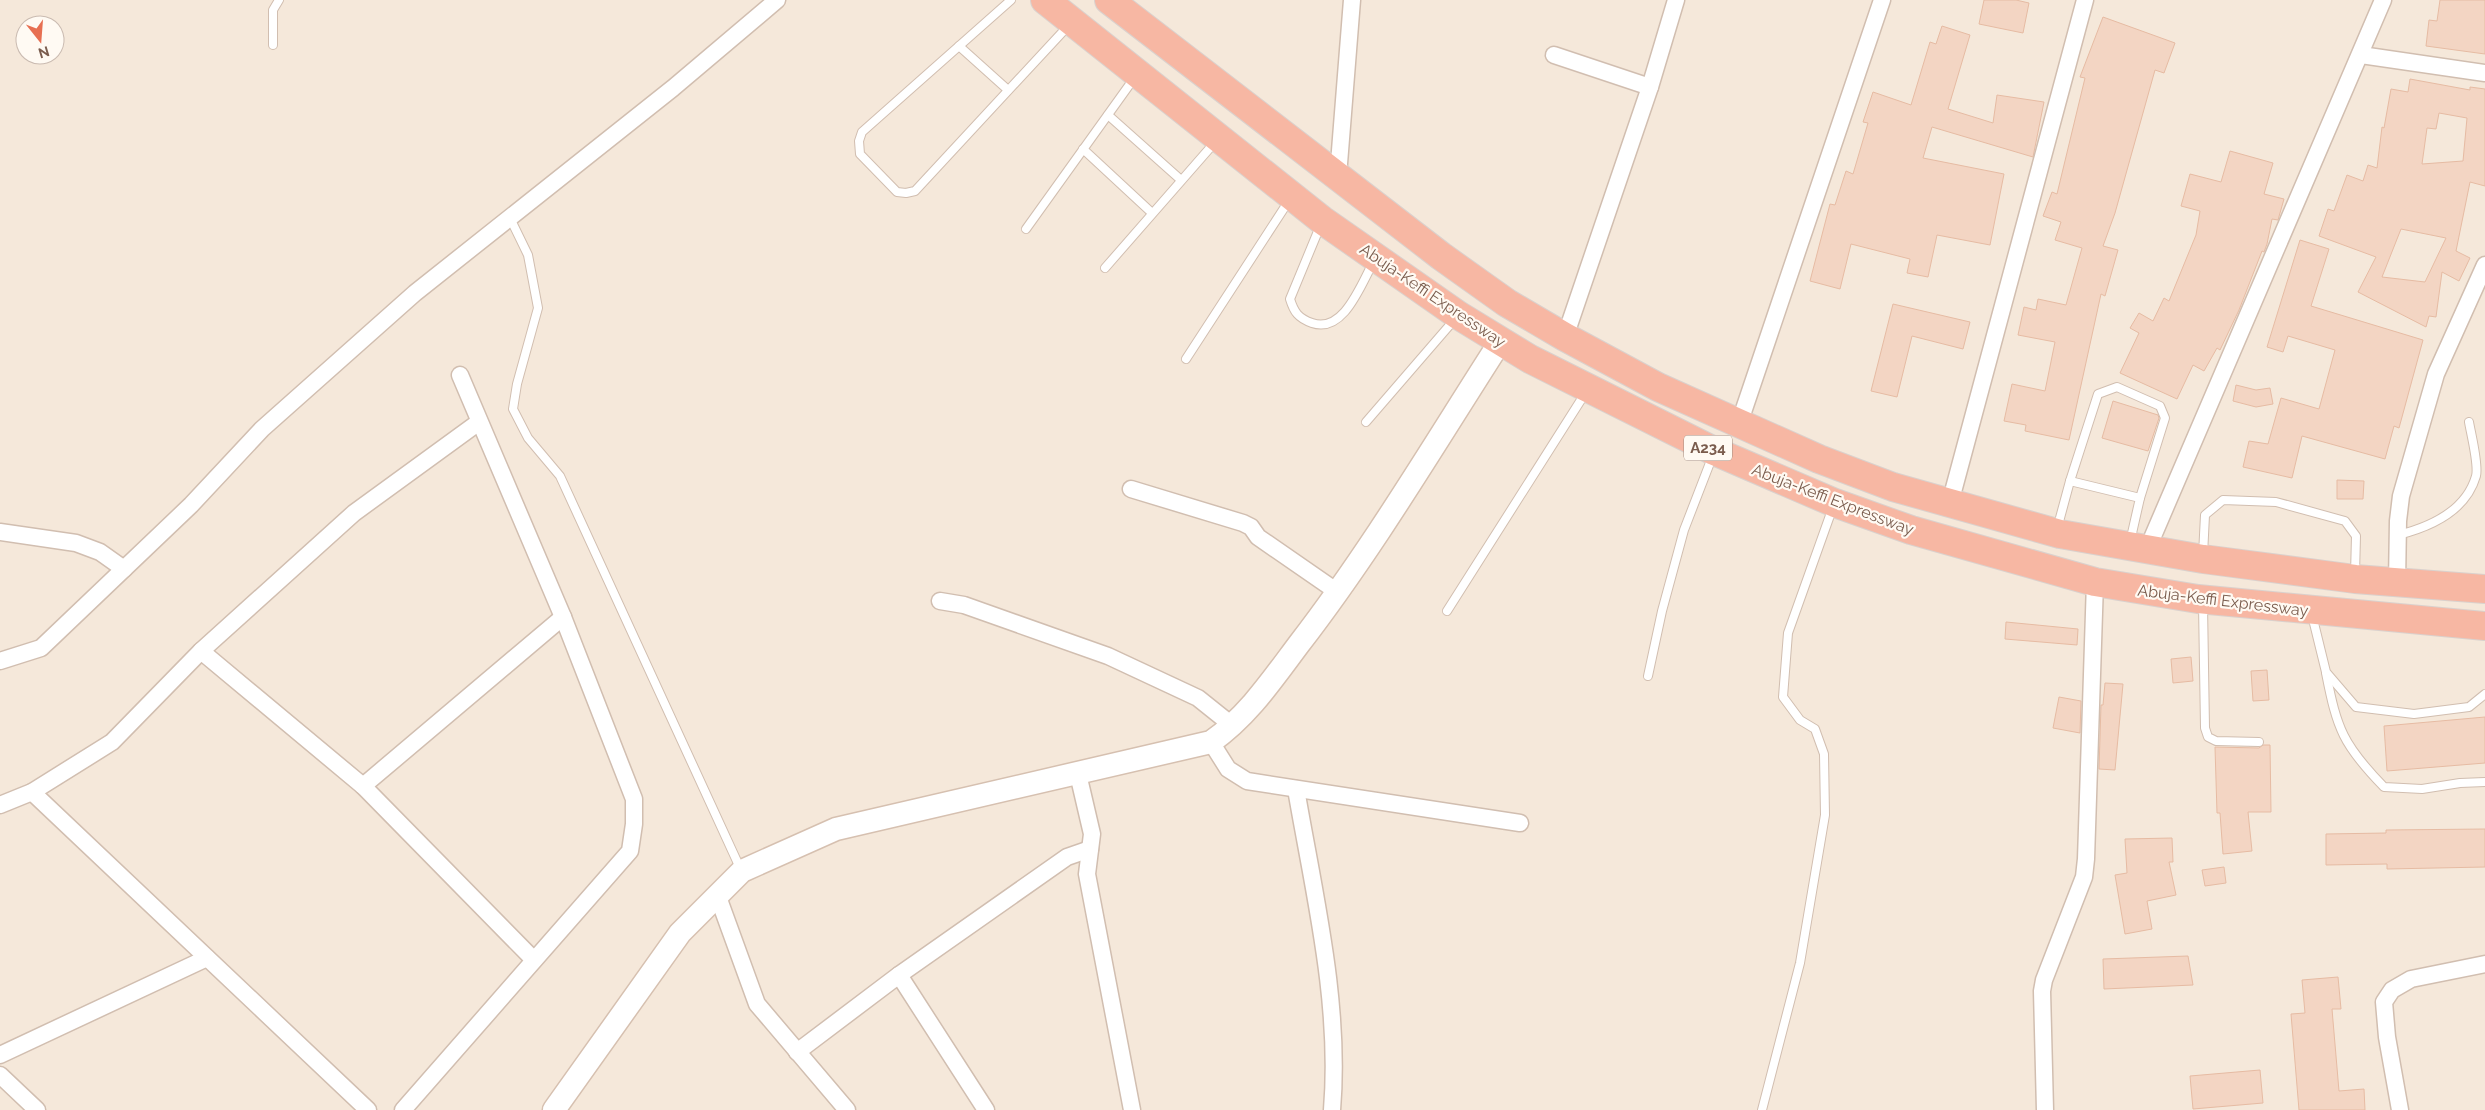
<svg xmlns="http://www.w3.org/2000/svg" width="2485" height="1110" viewBox="0 0 2485 1110" font-family="Raleway,sans-serif">
<style>
.residential{fill:#f5e8da;fill-rule:evenodd}
.building{fill:#f3d5c3;stroke:#e6bba3;fill-rule:evenodd}
.lines{fill:none;stroke-linecap:round;stroke-linejoin:round}
.lane-casing{stroke:#d1beb0;stroke-width:10}
.street-casing{stroke:#d1beb0;stroke-width:19}
.secondary-casing{stroke:#d6c0b0;stroke-width:25}
.highway-casing{stroke:#dad1cd;stroke-width:30}
.lane{stroke:#fff;stroke-width:8}
.street{stroke:#fff;stroke-width:16}
.secondary{stroke:#fff;stroke-width:22}
.highway{stroke:#f7b7a3;stroke-width:28}
.labels{text-anchor:middle;stroke-width:4.5;stroke-linejoin:round;paint-order:stroke}
.shield{fill:#fffaf3;stroke:#a28b7f;stroke-width:1}
.shield-label{font-size:15px;font-weight:bold;fill:#7a5c4d}
.street-label{font-size:16px;fill:#7a5c4d;stroke:#fffaf3}
</style>
<rect width="100%" height="100%" fill="#fdf6ec"/>
<path class="residential" d="M0 0H2485V1110H0ZM25 25H55V55H25Z"/>
<g class="building">
<polygon points="1984,0 2016,0 2029,3 2023,33 1979,24"/>
<polygon points="2440,0 2485,0 2485,54 2426,46 2429,20 2437,21"/>
<polygon points="2103,17 2175,43 2164,73 2155,70 2115,213 2103,246 2118,250 2105,296 2101,294 2069,440 2025,431 2026,425 2004,421 2012,384 2045,391 2055,342 2018,335 2024,307 2036,310 2038,299 2066,305 2082,248 2055,240 2061,222 2043,216 2052,192 2057,194 2085,78 2080,77"/>
<polygon points="1942,26 1970,35 1948,109 1993,123 1997,95 2044,102 2033,157 1932,127 1923,158 2004,174 1990,245 1937,235 1928,277 1907,273 1910,259 1851,244 1840,289 1810,281 1830,204 1835,205 1846,171 1853,174 1868,123 1863,122 1873,92 1911,105 1930,42 1936,44"/>
<path d="M2410 79 2470 90V87L2485 89V186L2470 182 2456 251 2470 258 2459 281 2442 272 2436 317 2429 316 2426 327 2358 292 2376 257 2319 236 2328 209 2334 211 2347 175 2363 181 2368 165 2377 168 2382 127 2384 128 2391 89 2408 92ZM2439 113 2467 118 2463 161 2422 164 2427 128 2436 129ZM2401 229 2446 238 2425 282 2382 277Z"/>
<polygon points="2230,151 2273,163 2264,194 2284,199 2278,220 2272,219 2267,244 2264,252 2262,251 2239,310 2220,350 2217,348 2204,371 2193,365 2177,399 2120,373 2139,333 2130,328 2139,313 2153,321 2164,298 2169,301 2196,235 2200,211 2181,206 2190,174 2221,182"/>
<polygon points="2300,240 2329,249 2311,306 2423,340 2399,428 2394,426 2385,459 2302,436 2292,478 2243,467 2249,441 2268,444 2281,398 2319,409 2335,350 2288,336 2283,352 2267,347"/>
<polygon points="1893,304 1970,322 1963,349 1912,336 1897,397 1871,391"/>
<polygon points="2236,385 2256,390 2270,388 2273,404 2256,407 2233,401"/>
<polygon points="2113,401 2158,415 2159,418 2148,451 2102,438"/>
<polygon points="2337,480 2364,481 2363,499 2337,499"/>
<polygon points="2006,622 2078,629 2077,645 2005,639"/>
<polygon points="2191,657 2193,681 2173,683 2171,659"/>
<polygon points="2267,670 2269,700 2253,701 2251,671"/>
<polygon points="2105,683 2123,684 2115,770 2099,769 2101,705 2103,705"/>
<polygon points="2059,697 2081,701 2080,733 2053,728"/>
<polygon points="2485,717 2485,763 2387,771 2384,726"/>
<polygon points="2263,745 2270,745 2271,812 2248,812 2252,851 2223,854 2220,813 2217,813 2215,747 2259,748"/>
<polygon points="2485,829 2485,867 2387,869 2387,864 2326,865 2326,834 2386,833 2386,830"/>
<polygon points="2172,838 2173,862 2169,862 2176,895 2147,901 2152,929 2125,934 2115,875 2127,873 2125,839"/>
<polygon points="2224,867 2226,883 2205,886 2202,870"/>
<polygon points="2188,956 2193,985 2104,989 2103,959"/>
<polygon points="2338,977 2341,1009 2332,1009 2339,1091 2364,1089 2365,1110 2299,1110 2291,1014 2305,1013 2302,980"/>
<polygon points="2260,1070 2263,1103 2193,1109 2190,1076"/>
</g>
<g class="lines">
<defs>
<g id="lane">
<polyline points="1011,0 862,132 859,141 860,154 897,192 906,193 915,191 1069,25"/>
<polyline points="273,45 273,10 279,0"/>
<polyline points="959,46 1008,90"/>
<polyline points="1108,115 1181,180"/>
<polyline points="1083,149 1152,213"/>
<polyline points="510,218 528,255 538,308 517,384 513,409 528,438 560,476 741,870"/>
<path d="M1321 224 1290 299C1294 312 1298 318 1312 323 1344 334 1361 284 1374 261"/>
<polyline points="1026,229 1135,77"/>
<polyline points="1105,268 1216,141"/>
<polyline points="1186,359 1290,199"/>
<polyline points="1366,422 1455,319"/>
<polyline points="2070,481 2098,394 2117,387 2160,406 2165,418 2140,498"/>
<polyline points="2057,529 2070,481 2140,498 2130,542"/>
<path d="M2398 535C2430 527 2466 511 2476 476 2479 465 2471 434 2469 422"/>
<polyline points="2203,555 2205,515 2223,500 2276,502 2345,521 2356,536 2355,574"/>
<polyline points="2203,604 2205,728 2208,737 2216,741 2259,742"/>
<polyline points="1447,611 1586,392"/>
<polyline points="2312,615 2326,672 2356,707 2414,714 2469,707 2485,694"/>
<path d="M2326 673C2337 729 2343 745 2384 787L2422 789 2460 783 2485 782"/>
<polyline points="1648,676 1662,611 1684,530 1713,455"/>
<polyline points="1762,1110 1800,963 1825,815 1824,754 1815,729 1800,720 1783,697 1788,633 1833,507"/>
</g>
<g id="street">
<polyline points="1554,55 1650,87"/>
<polyline points="2361,55 2485,73"/>
<polyline points="1338,176 1352,0"/>
<polyline points="1565,337 1650,87 1676,0"/>
<polyline points="1739,424 1882,0"/>
<polyline points="1131,489 1243,523 1251,527 1258,537 1339,593"/>
<polyline points="1950,503 2085,0"/>
<polyline points="0,532 76,543 100,552 124,569"/>
<polyline points="2147,550 2383,0"/>
<polyline points="2397,583 2398,521 2401,496 2436,374 2485,265"/>
<polyline points="940,601 964,605 1108,656 1198,698 1233,726"/>
<polyline points="201,651 363,786 534,960"/>
<polyline points="0,661 41,648 191,505 262,429 415,293 673,88 777,0"/>
<polyline points="1211,742 1228,769 1247,781 1520,823"/>
<polyline points="1078,774 1092,834 1087,874 1132,1110"/>
<polyline points="363,786 563,617"/>
<path d="M1296 789C1314 894 1341 1003 1332 1110"/>
<polyline points="32,792 368,1110"/>
<polyline points="0,805 32,792 112,742 201,651 354,513 479,422"/>
<polyline points="717,894 757,1004 847,1110"/>
<polyline points="899,975 986,1110"/>
<polyline points="797,1052 899,975 1067,857 1090,849"/>
<polyline points="0,1055 207,958"/>
<polyline points="0,1075 37,1110"/>
<polyline points="403,1110 630,851 634,824 634,799 563,617 460,375"/>
<polyline points="2045,1110 2042,991 2044,980 2084,877 2086,859 2095,582"/>
<polyline points="2400,1110 2387,1037 2384,1002 2392,990 2411,979 2485,964"/>
</g>
<path id="secondary" d="M554 1110 680 933 742 871 836 829 1211 742C1248 716 1272 680 1299 644 1373 548 1435 443 1500 342"/>
<g id="highway">
<polyline points="1045,0 1322,220 1458,315 1530,359 1714,451 1835,503 1911,530 2095,582 2198,599 2485,626"/>
<polyline points="1109,0 1441,256 1507,303 1565,337 1658,387 1819,459 1893,487 2060,534 2203,559 2355,579 2485,589"/>
</g>
</defs>
<use href="#lane" class="lane-casing"/>
<use href="#street" class="street-casing"/>
<use href="#secondary" class="secondary-casing"/>
<use href="#highway" class="highway-casing"/>
<use href="#lane" class="lane"/>
<use href="#street" class="street"/>
<use href="#secondary" class="secondary"/>
<use href="#highway" class="highway"/>
</g>
<g class="labels">
<rect class="shield" x="1684" y="435.5" width="48" height="25" rx="4"/>
<g class="shield-label">
<text x="1708" y="453">A234</text>
</g>
<g class="street-label">
<text transform="translate(1433 295) rotate(34)" y="6">Abuja-Keffi Expressway</text>
<text transform="translate(1833 499) rotate(21)" y="6">Abuja-Keffi Expressway</text>
<text transform="translate(2223 600) rotate(7)" y="6">Abuja-Keffi Expressway</text>
</g>
</g>
<g transform="translate(40 40) rotate(163)"><circle r="24" fill="#fffaf3" stroke="#cabbb1"/>
<path d="M0-4L9 19L0 12L-9 19Z" fill="#e76f51"/>
<text y="-8" font-size="14" font-weight="bold" text-anchor="middle" fill="#7a5c4d">N</text>
</g>
</svg>
